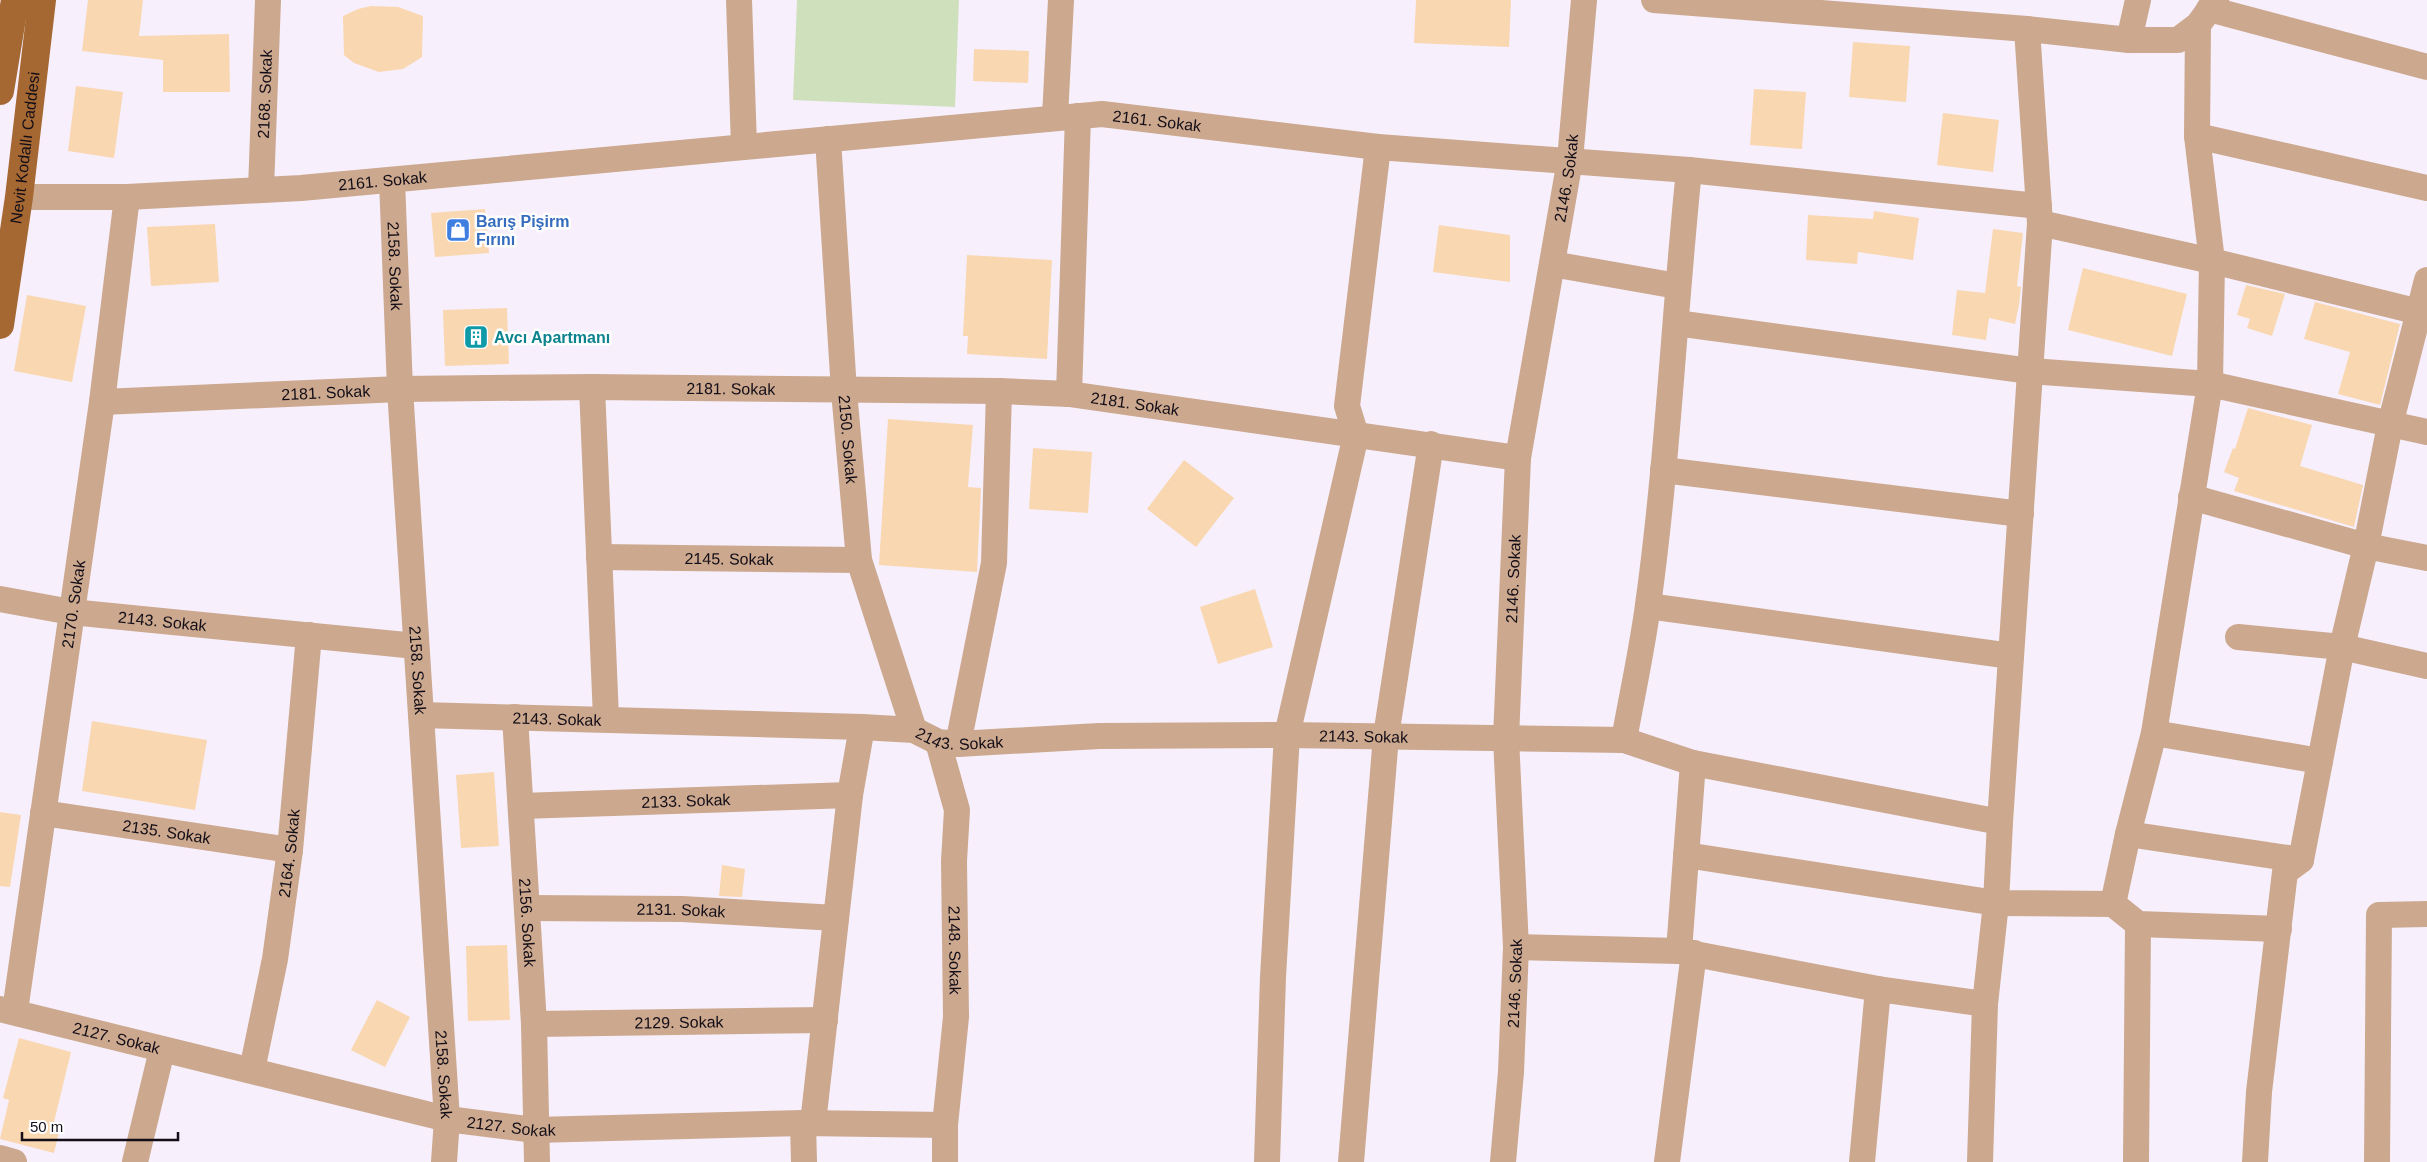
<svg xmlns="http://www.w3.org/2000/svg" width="2427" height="1162" viewBox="0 0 2427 1162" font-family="Helvetica,sans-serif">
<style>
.green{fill:#cee1bc}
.building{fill:#f9d7b1}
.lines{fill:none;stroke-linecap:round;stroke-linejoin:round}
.minor{stroke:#cba88e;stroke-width:26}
.major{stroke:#a56833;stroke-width:28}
.labels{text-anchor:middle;stroke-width:5;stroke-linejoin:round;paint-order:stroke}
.street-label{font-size:16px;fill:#130d17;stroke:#fff}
.shop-label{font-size:16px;font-weight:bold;fill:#366cbe;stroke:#fff;text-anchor:start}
.culture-label{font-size:16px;font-weight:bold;fill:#0d838f;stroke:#fff;text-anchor:start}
</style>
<rect width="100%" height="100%" fill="#f7effc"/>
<polygon class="green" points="797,0 959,0 955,107 793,100"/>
<g class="building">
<polygon points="88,0 143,0 139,36 229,34 230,92 163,92 163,60 82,51"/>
<polygon points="1416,0 1511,0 1509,47 1414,43"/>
<polygon points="371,6 398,7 423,16 422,57 403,69 379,72 354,63 344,55 343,16 358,9"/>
<polygon points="1853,42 1910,46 1906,102 1849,97"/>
<polygon points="974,49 1029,51 1028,83 973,81"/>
<polygon points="76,86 123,92 114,158 68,151"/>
<polygon points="1754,89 1806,92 1802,149 1750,145"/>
<polygon points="1943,113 1999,120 1993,172 1937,165"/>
<polygon points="485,209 489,253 435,257 431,213"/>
<polygon points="1874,211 1919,218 1913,260 1858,252 1857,264 1806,260 1808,215 1873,219"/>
<polygon points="215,224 219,282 151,286 147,227"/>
<polygon points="1439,225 1510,235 1510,282 1433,272"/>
<polygon points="1993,229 2023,233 2017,286 2021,287 2019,305 2015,324 1989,318 1986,340 1952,335 1957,290 1985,293"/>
<polygon points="967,255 1052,260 1047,359 967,354 968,336 963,336"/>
<polygon points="2083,268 2187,294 2172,356 2068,330"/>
<polygon points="2246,285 2285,294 2272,336 2247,328 2250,319 2237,315"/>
<polygon points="27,295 86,306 72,382 14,371"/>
<polygon points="2315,302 2400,324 2380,405 2338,394 2350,352 2304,339"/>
<polygon points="507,308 509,364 445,366 443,310"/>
<polygon points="2248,408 2312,425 2300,466 2363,485 2354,527 2234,491 2239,478 2224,472 2233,448 2235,449"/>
<polygon points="888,419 973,425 968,487 981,488 977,572 879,565"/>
<polygon points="1033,448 1092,452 1088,513 1029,509"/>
<polygon points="1184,460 1234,498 1196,547 1147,509"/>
<polygon points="1255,589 1273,647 1218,664 1200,607"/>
<polygon points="92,721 207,740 195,810 82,791"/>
<polygon points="494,772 499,846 461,848 456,775"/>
<polygon points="0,812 21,815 10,887 0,886"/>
<polygon points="722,865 745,869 742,897 719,896"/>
<polygon points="507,945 510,1020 468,1021 466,946"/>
<polygon points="377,1000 410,1017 385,1067 351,1050"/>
<polygon points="19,1038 71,1052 54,1122 61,1124 54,1153 0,1139 9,1100 3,1098"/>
</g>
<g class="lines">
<g class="minor">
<polyline points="739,0 744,146"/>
<polyline points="1654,0 2027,29 2129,40 2178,40 2198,25 2216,0"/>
<polyline points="2209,9 2427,67"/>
<polyline points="2129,40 2138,0"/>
<polyline points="1055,117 1061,0"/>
<polyline points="2197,136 2427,188"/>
<path id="s1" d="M828 139 844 391 859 560 914 730"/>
<path id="s2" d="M392 180 400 389 447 1119 444 1162"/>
<path id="s3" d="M261 189 268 0"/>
<path id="s4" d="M19 197H127L301 188 1102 114 1378 147 1689 170 2039 206"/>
<polyline points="2040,223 2212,261 2427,314"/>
<polyline points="1552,264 1677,286"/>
<polyline points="1676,323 2030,371 2210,384 2427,432"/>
<polyline points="592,387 606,718"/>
<polyline points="1069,394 1078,116"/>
<path id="s5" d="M102 402 400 389 592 387 999 391 1069 394 1518 458"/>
<polyline points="1663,470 2021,514"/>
<polyline points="2191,497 2366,546 2427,558"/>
<path id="s6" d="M599 557 859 560"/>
<path id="s7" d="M0 599 71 612 416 646"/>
<polyline points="1648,606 2011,656"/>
<polyline points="2238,637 2342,647 2427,666"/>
<path id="s8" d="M421 715 862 727 914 730 938 742 958 744 1099 736 1287 735 1624 740 1693 763 2000 822"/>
<path id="s9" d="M515 717 534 1024 537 1162"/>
<polyline points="2154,733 2320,761"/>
<path d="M1624 740C1632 695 1642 650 1648 605 1668 461 1674 315 1689 170"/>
<path id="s10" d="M938 742 957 810 954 861 956 1017 945 1125V1162"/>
<polyline points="958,744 994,563 999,391"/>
<path id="s11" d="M521 806 850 795"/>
<path id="s12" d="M43 813 290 850"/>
<polyline points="2128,834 2301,860"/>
<polyline points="1686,855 1996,903 2113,904 2138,924 2279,929"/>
<polyline points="2113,904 2128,834 2154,733 2210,384 2212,261 2197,136 2198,25"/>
<path id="s13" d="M527 908 682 909 836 918"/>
<polyline points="1516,947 1679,951 1878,989 1985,1004"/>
<polyline points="1679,951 1693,763"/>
<path id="s14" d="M0 1009 447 1119 535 1130 803 1123 945 1125"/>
<path id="s15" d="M15 1011 102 402 127 197"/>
<path id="s16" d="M534 1024 825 1020"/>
<path id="s17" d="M252 1070 275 959 290 850 309 635"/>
<polyline points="803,1123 804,1162"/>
<polyline points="813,1123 850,795 862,727"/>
<polyline points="0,1158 14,1162"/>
<polyline points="135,1162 162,1050"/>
<polyline points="1267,1162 1273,977 1287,735 1356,435 1347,406 1378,147"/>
<polyline points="1351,1162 1386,736 1431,444"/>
<path id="s18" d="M1503 1162 1511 1072 1516 947 1506 738 1518 458 1570 160 1584 0"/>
<polyline points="1667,1162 1694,953"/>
<polyline points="1862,1162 1878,989"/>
<polyline points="1980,1162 1985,1004 1996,903 2000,822 2040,223 2027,29"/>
<polyline points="2136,1162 2138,924"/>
<polyline points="2255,1162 2259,1092 2285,872 2301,860 2342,647 2366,546 2390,425 2427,280"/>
<polyline points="2377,1162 2379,915 2427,914"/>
</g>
<g class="major">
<polyline points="0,91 15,0"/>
<path id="s19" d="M0 325 19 197 42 0"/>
</g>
</g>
<defs>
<symbol id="shop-square" viewBox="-11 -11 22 22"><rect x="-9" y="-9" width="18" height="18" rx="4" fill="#3f7fe0" stroke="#fff"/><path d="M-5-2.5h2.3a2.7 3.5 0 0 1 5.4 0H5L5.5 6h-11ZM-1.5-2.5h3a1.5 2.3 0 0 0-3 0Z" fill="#fff"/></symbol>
<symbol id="building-square" viewBox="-11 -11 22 22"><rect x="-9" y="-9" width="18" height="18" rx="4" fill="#0f9aa8" stroke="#fff"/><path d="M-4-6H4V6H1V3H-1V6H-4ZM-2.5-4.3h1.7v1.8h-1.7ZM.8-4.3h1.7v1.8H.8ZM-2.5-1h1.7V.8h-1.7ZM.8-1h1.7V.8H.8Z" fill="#fff"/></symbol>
</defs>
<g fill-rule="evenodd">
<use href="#shop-square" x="444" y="216" width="28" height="28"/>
<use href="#building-square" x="462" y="323" width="28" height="28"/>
</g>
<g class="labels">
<g class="street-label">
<text dy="6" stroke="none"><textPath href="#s3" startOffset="95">2168. Sokak</textPath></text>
<text dy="6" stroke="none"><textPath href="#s4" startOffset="1142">2161. Sokak</textPath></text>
<text dy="6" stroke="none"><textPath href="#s19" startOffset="179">Nevit Kodallı Caddesi</textPath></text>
<text dy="6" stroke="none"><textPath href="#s18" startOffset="989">2146. Sokak</textPath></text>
<text dy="6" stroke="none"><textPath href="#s4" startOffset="364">2161. Sokak</textPath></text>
<text dy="6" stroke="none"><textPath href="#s2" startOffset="86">2158. Sokak</textPath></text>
<text dy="6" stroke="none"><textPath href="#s5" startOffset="629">2181. Sokak</textPath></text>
<text dy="6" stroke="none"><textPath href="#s5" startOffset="224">2181. Sokak</textPath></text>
<text dy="6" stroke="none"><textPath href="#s5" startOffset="1034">2181. Sokak</textPath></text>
<text dy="6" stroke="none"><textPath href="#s1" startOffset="301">2150. Sokak</textPath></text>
<text dy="6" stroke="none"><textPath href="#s6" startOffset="130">2145. Sokak</textPath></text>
<text dy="6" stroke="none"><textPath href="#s18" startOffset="584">2146. Sokak</textPath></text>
<text dy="6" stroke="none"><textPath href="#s15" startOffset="411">2170. Sokak</textPath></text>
<text dy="6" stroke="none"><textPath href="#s7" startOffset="164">2143. Sokak</textPath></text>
<text dy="6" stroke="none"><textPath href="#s2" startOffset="491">2158. Sokak</textPath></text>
<text dy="6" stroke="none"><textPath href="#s8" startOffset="136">2143. Sokak</textPath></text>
<text dy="6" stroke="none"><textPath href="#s8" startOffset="541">2143. Sokak</textPath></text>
<text dy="6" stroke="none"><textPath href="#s8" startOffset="946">2143. Sokak</textPath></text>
<text dy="6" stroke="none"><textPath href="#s11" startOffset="165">2133. Sokak</textPath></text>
<text dy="6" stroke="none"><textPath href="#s12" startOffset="125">2135. Sokak</textPath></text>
<text dy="6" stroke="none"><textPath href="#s17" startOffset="220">2164. Sokak</textPath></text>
<text dy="6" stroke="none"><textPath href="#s13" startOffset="154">2131. Sokak</textPath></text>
<text dy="6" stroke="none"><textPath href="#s9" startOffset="206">2156. Sokak</textPath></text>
<text dy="6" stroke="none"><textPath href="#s10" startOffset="211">2148. Sokak</textPath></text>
<text dy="6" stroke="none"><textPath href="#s18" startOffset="179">2146. Sokak</textPath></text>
<text dy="6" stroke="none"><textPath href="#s16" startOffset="145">2129. Sokak</textPath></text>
<text dy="6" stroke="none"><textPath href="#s14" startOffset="120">2127. Sokak</textPath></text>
<text dy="6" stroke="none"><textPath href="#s2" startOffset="896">2158. Sokak</textPath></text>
<text dy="6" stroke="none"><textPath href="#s14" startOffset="525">2127. Sokak</textPath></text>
</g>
<g class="shop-label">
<text x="476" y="227">Barış Pişirm<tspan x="476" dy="18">Fırını</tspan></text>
</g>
<g class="culture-label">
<text x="494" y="343">Avcı Apartmanı</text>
</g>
</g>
<path d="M22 1132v8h156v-8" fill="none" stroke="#130d17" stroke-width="2.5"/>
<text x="30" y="1132" font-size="15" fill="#130d17" stroke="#ffffff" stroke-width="4" paint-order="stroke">50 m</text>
</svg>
